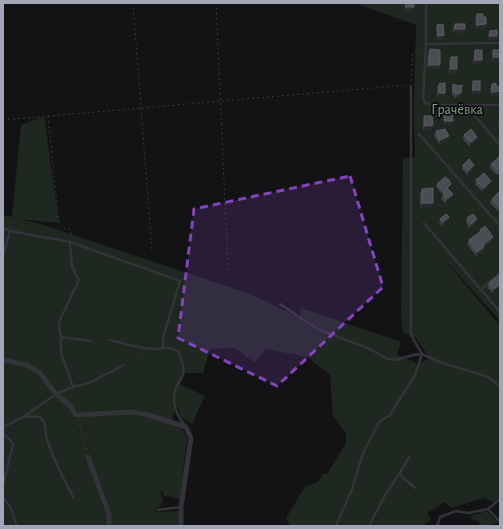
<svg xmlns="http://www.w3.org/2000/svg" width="503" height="529" viewBox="0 0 503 529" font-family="'Alegreya Sans',sans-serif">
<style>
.green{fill:#1f2721}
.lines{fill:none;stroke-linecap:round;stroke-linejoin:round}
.path{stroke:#393a40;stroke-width:1;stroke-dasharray:2 3;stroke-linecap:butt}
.lane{stroke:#333339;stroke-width:2.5}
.street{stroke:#333339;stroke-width:5}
.wall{fill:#414247}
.shaded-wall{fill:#2a2a2e}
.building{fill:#4c4c53;stroke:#5a5a63}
.marked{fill:#8344bd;fill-opacity:0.2;stroke:#8344bd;stroke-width:3;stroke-dasharray:8 5;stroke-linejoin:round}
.labels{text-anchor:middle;stroke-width:3.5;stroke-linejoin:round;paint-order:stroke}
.park-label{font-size:14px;fill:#79a282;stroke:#0e0e0f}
</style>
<rect width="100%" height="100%" fill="#131214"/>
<g class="green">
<polygon points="354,3 500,3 500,321 439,253 500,326 500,499 493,502 484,498 451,508 445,502 427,513 431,520 423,526 290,526 286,518 305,487 318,482 323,474 327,474 346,443 346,433 333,416 330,375 307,357 265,349 255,363 235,348 210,349 203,373 186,373 179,384 205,396 192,424 181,417 177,406 170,424 183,430 187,438 180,499 164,496 163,491 160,492 163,500 160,507 155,509 155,512 178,511 180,518 179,526 3,526 3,215 12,217 21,125 44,116 59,223 18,219 41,224 250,294 299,317 301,308 401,342 397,355 413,361 417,365 430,358 415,337 403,332 401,315 403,158 415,157 414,109 416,25"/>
<polygon points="487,511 498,523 487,526 481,526 478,521 473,520 470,516"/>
</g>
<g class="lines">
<g class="path">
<polyline points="133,3 152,252"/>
<polyline points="216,3 228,270"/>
<polyline points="411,81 413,53 423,50"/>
<polyline points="48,116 59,223 63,228 69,228 71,232 71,237"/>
<polyline points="3,120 407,85"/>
<polyline points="128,362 146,352"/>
<polyline points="78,419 87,453"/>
</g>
<g class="lane">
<polyline points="426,3 426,44 423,99 425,103 433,105 500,105"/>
<polyline points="426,44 500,43"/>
<polyline points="474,115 500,145"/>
<polyline points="419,134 500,226"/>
<polyline points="424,223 500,312"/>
<polyline points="3,228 10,231 70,242 180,281 163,338 163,347"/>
<polyline points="70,242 72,267 79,280 60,320 59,327 61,337 61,353 73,387"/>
<polyline points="3,256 10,231"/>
<polyline points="480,290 500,273"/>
<polyline points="280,304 305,321 320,330 370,349 387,359 396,360 413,355 422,354 442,363 489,377 500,387"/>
<polyline points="61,337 91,341"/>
<path d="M109 340C123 343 138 348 152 349 165 349 167 345 179 352 181 359 185 367 183 374 182 379 178 383 176 388 171 401 176 415 185 425"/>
<path d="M24 417C29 417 37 415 42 419 47 424 45 434 47 440 54 460 63 478 73 497"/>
<polyline points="3,427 23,417 56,394 73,387 89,383 124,365"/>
<polyline points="3,434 10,440 13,444 3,485"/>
<polyline points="399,474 415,488"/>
<polyline points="3,497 11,508 17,526"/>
<polyline points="488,509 500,522"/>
<polyline points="157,510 181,507"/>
<polyline points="336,526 352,489 363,453 379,422 390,415 415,375 422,354 411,335 411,86"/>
<polyline points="369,526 385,495 401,471 410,456"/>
<polyline points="435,526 438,524 440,517 456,511 469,513 488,509 500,499"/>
</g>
<g class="street">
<polyline points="3,360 27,365 39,372 56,394 70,406 76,415 132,412 148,415 186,427 191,438 181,507 181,526"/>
<polyline points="88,457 109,514 109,526"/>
</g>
</g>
<g class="wall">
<polygon points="405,3 406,3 413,11 405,11"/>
<polygon points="477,14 483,17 485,28 476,28 475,18"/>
<polygon points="455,24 465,29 463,33 453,33 453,28"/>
<polygon points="437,25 444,35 442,39 437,40 436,28"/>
<polygon points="490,31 497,36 496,40 489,40 488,35"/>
<polygon points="430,49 440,65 439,69 427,68 428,53"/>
<polygon points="475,50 481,64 473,64 474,54"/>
<polygon points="493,50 500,57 499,61 492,61 492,54"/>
<polygon points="451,57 456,72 449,73 449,61"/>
<polygon points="473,81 480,90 479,94 472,94 472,85"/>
<polygon points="439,84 445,93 444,97 437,97 437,87"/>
<polygon points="453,84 460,97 456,98 452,95 452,88"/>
<polygon points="492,84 496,87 500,91 498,95 491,96 490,88"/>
<polygon points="444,112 453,121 451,125 444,125 443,115"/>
<polygon points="424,116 433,125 431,129 423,130 423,120"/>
<polygon points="500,122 500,129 498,127"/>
<polygon points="436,131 447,140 439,144 434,135"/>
<polygon points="464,135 477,137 476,140 469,146 463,139"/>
<polygon points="500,158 500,173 497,175 490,168 491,164"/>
<polygon points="463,165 473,169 467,175 462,169"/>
<polygon points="476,180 491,181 490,185 482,191 475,184"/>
<polygon points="437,184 451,184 450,188 448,190 453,194 451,198 445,203 441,199 443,195 436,187"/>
<polygon points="422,189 431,208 420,208 420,194"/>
<polygon points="499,192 500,209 498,211 490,203 492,199"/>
<polygon points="449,217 447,221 442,226 439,222 440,219"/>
<polygon points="467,218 477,219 475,223 469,228 466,222"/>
<polygon points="480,230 493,237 492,241 484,247 483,251 476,256 467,244 469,240 479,232"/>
<polygon points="500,276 500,286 492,293 487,287 489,283"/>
</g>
<g class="shaded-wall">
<polygon points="406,7 414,7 413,11 405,11"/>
<polygon points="486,24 485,28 476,28 477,25"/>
<polygon points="455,29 465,29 463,33 453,33"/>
<polygon points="444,35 442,39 437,40 438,36"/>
<polygon points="490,36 497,36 496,40 489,40"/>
<polygon points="494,57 500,57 499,61 492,61"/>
<polygon points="475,60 482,60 481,64 473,64"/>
<polygon points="429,65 440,65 439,69 427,68"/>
<polygon points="451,69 457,69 456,72 449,73"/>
<polygon points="473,90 480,90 479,94 472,94"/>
<polygon points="500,91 498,95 491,96 492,92"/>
<polygon points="439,93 445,93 444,97 437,97"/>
<polygon points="461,93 460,97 456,98 457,94"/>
<polygon points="445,121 453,121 451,125 444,125"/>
<polygon points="433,125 431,129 423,130 425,126"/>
<polygon points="449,136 447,140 439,144 440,140"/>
<polygon points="477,137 476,140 469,146 471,142"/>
<polygon points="474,165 473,169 467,175 468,171"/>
<polygon points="491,181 490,185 482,191 484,188"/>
<polygon points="451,184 450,188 446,192 447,188"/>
<polygon points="453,194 451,198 445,203 447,199"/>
<polygon points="422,203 433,203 431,208 420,208"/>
<polygon points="449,217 447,221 442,226 443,222"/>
<polygon points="477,219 475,223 469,228 471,224"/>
<polygon points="493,237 492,241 481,249 483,245"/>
<polygon points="484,247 483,251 476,256 477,252"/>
<polygon points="500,284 500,286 492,293 494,289"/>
</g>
<g class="building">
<rect x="406" y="3" width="8" height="4"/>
<polygon points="477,14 483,14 483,17 486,17 486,24 477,25"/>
<polygon points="443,24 444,35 438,36 437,25"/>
<rect x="455" y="24" width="10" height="5"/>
<polygon points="497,30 497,36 490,36 490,31"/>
<polygon points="430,49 440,50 440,65 429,65"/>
<rect x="475" y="50" width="7" height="10"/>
<polygon points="493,50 499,50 500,57 494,57"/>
<rect x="451" y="57" width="6" height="12"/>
<rect x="473" y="81" width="7" height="9"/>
<polygon points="445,83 445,93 439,93 439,84"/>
<polygon points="496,83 496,87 499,86 500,91 492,92 492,84"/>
<polygon points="453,84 458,86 462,85 461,93 457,94 453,91"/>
<polygon points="452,111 453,121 445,121 444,112"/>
<polygon points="424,116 432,116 433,125 425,126"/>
<polygon points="445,129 449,136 440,140 436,131"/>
<polygon points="471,129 477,137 471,142 464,135"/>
<polygon points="499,157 500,158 500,170 499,171 491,164"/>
<polygon points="469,159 474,165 468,171 463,165"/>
<polygon points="484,173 491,181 484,188 476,180"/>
<polygon points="445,177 449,180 451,184 447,188 453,194 447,199 443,195 445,193 437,184"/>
<polygon points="433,188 433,203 422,203 422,189"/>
<polygon points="499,192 500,193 500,206 499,207 492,199"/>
<polygon points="446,214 449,217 443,222 440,219"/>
<polygon points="473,214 477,219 471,224 467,218"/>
<polygon points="485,226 493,237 483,245 484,247 477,252 469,240 481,231 480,230"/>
<polygon points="499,275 500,276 500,284 494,289 489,283"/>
</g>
<path class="marked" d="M350 176 383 287 277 386 178 338 194 209Z"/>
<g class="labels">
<g class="park-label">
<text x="457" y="114">Грачёвка</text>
</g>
</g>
<rect width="503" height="529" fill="none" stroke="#a3a6b6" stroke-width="8"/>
</svg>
